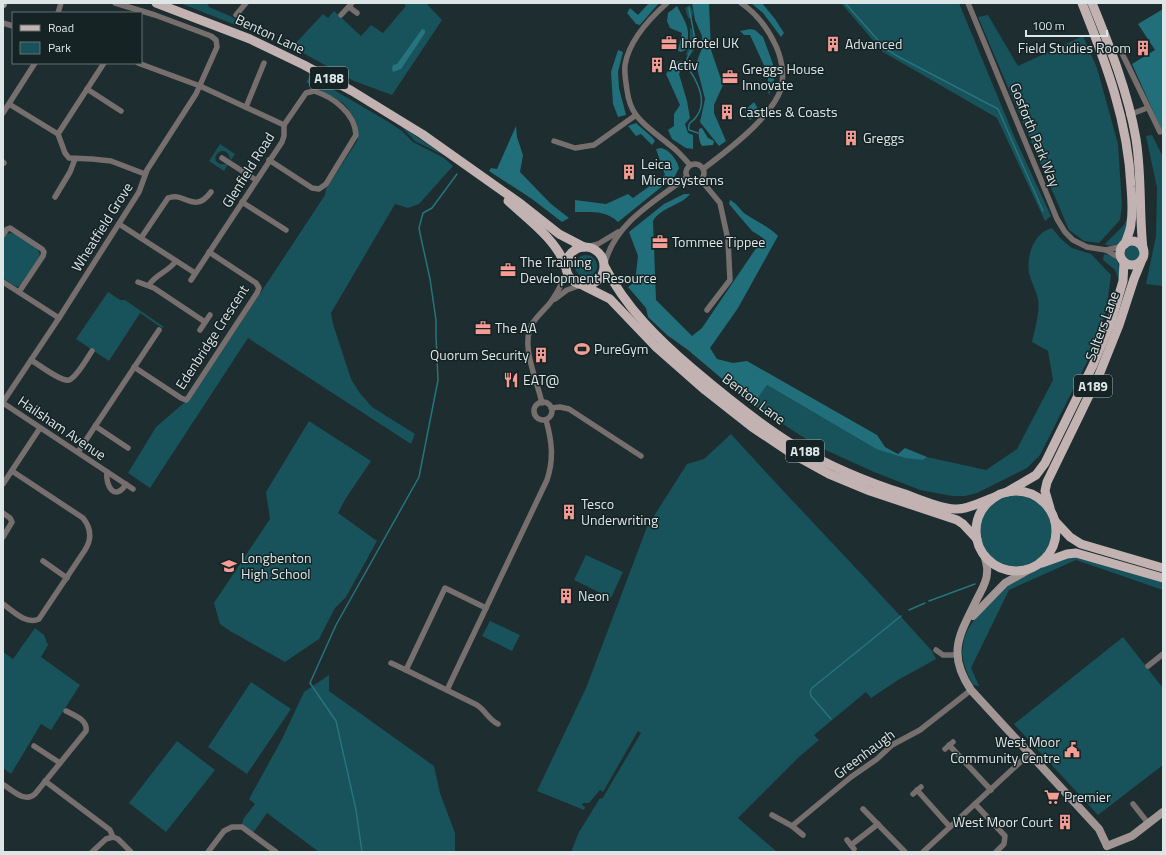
<svg xmlns="http://www.w3.org/2000/svg" width="1166" height="855" viewBox="0 0 1166 855" font-family="'Titillium Web',sans-serif">
<style>
.green{fill:#18525a}
.forest{fill:#206f7a}
.water{fill:#26747e}
.lines{fill:none;stroke-linecap:round;stroke-linejoin:round}
.stream{stroke:#26747e;stroke-width:1.5}
.street{stroke:#766f6e;stroke-width:5.5}
.secondary{stroke:#a19694;stroke-width:8}
.primary{stroke:#c2b3b2;stroke-width:9}
.labels{text-anchor:middle;stroke-width:3;stroke-linejoin:round;paint-order:stroke}
.shield{fill:#152325;stroke:#a1acad;stroke-width:1}
.shield-label{font-size:13px;font-weight:bold;fill:#dde6e7}
.street-label{font-size:14px;fill:#dde6e7;stroke:#152325}
.poi-label{font-size:14px;fill:#dde6e7;stroke:#152325;text-anchor:start}
</style>
<rect width="100%" height="100%" fill="#1e2d2f"/>
<g class="green">
<polygon points="180,3 207,3 209,7 232,17 248,30"/>
<polygon points="403,3 426,3 442,20 392,95 354,81 292,47 323,14 328,18 334,11 361,36 371,25 383,33 406,6"/>
<polygon points="841,3 959,3 1014,136 1051,216 1045,221 997,118 883,52"/>
<polygon points="690,5 693,12 692,18 688,18 685,8"/>
<polygon points="988,15 1018,66 1083,36 1097,68 1118,144 1122,205 1120,220 1099,243 1084,241 1069,230 978,17"/>
<path d="M690 27C700 38 698 46 690 56L686 55 690 39Z"/>
<path d="M310 76 387 121 402 131 413 142 444 158 453 166 419 204 408 208 395 204 331 313 333 324 351 379 359 392 372 407 415 434 411 444 248 338 150 488 128 473 156 427 185 402 190 400 325 195 326 189 357 141C360 128 352 112 343 103L306 82Z"/>
<polygon points="401,126 445,156 415,141"/>
<polygon points="1152,135 1163,157 1163,286 1146,284 1156,236 1157,188 1146,136"/>
<path d="M220 144 235 154 231 160C230 158 229 156 228 154 223 146 210 156 218 163 221 165 225 164 228 164L224 171 209 161Z"/>
<path d="M1127 219C1126 234 1124 248 1105 245L1106 243 1124 225Z"/>
<path d="M1052 228 1061 239 1072 248 1091 254 1111 275 1106 312 1089 358 1040 455 1027 468 977 493 965 496H952L920 490 874 472 817 446 753 405 767 385 876 449 923 460 927 457 986 470 1017 449 1053 380 1048 351 1032 342C1035 328 1040 313 1038 299 1036 290 1031 282 1029 273 1026 256 1034 232 1052 228Z"/>
<path d="M11 233 15 234C23 239 39 245 40 256L20 286 18 287 13 285 3 278V238L7 234Z"/>
<circle cx="1132" cy="253" r="9"/>
<path d="M1104 254C1120 257 1120 265 1119 280L1115 270 1103 260Z"/>
<circle cx="586" cy="266" r="11"/>
<polygon points="108,292 120,300 125,300 164,327 162,328 140,313 109,361 76,339"/>
<polygon points="309,421 371,461 346,498 338,513 377,541 346,597 335,608 319,639 285,662 230,631 220,624 214,603 270,519 266,492"/>
<path d="M731 434C797 507 866 577 932 651L936 659 898 680 871 698 866 692 814 735 819 740 799 757 738 818 777 852H571L579 832 600 798 602 799 641 733 638 731 603 792 600 790 589 803H583L582 805 585 807 584 810 537 791 586 688 647 527 687 464 704 459Z"/>
<circle cx="1016" cy="531" r="37"/>
<polygon points="586,555 623,572 611,598 574,580"/>
<polygon points="1078,556 1163,582 1163,590 1076,560 1009,590 971,668 979,686 973,685 968,675 964,664 962,652 964,639 968,629 974,620 1013,580 1061,558"/>
<polygon points="490,621 520,635 512,651 482,636"/>
<polygon points="35,628 44,635 48,645 41,657 80,685 51,730 41,724 11,774 3,768 3,652 13,659"/>
<polygon points="1123,637 1163,688 1163,765 1098,815 1014,724"/>
<polygon points="329,675 329,691 434,766 440,793 455,833 455,852 319,852 267,813 253,833 241,826 244,818 255,804 249,799 282,739 304,692"/>
<polygon points="251,682 291,709 247,774 208,747"/>
<polygon points="177,741 215,770 166,832 129,803"/>
</g>
<g class="forest">
<polygon points="649,3 659,3 640,25 636,24 627,13 630,8 638,15"/>
<polygon points="692,3 709,3 711,50 723,85 714,105 714,113 726,141 719,146 700,122 705,99 696,64 702,48 702,36 695,20"/>
<polygon points="751,3 762,3 775,19 784,33 781,37 763,13"/>
<path d="M677 6C687 25 691 29 686 50L681 52 678 51 682 33 670 28 667 21 668 13Z"/>
<polygon points="1163,9 1163,133 1132,64 1155,50 1138,24"/>
<polygon points="750,29 755,30 763,37 773,64 774,80 769,95 768,87 768,74 750,35 744,35 740,31"/>
<polygon points="618,50 623,52 618,72 619,88 626,115 618,117 613,104 611,72"/>
<polygon points="682,61 683,66 679,74 687,101 690,118 685,124 688,133 693,135 693,149 686,148 672,139 668,130 674,126 674,114 680,105 666,74 674,62"/>
<polygon points="754,102 757,107 758,113 750,120 747,116 745,110"/>
<polygon points="636,123 652,137 655,141 652,145 641,134 636,136 628,126"/>
<polygon points="516,126 517,137 523,155 520,172 551,204 569,218 562,222 532,199 489,171 491,168 497,169"/>
<path d="M661 148C670 150 677 160 679 168L675 176 618 222C606 210 591 212 575 212V200L606 204 628 194 633 198 665 175 656 149Z"/>
<path d="M684 194H690C682 205 661 207 653 221L656 300 692 336 702 328 763 238 752 231 729 204 730 200C736 203 739 208 744 213 755 221 769 226 778 236L738 308 710 348 717 359 733 363 747 361 877 435 885 447 898 454 905 448 927 457 923 460 905 458 876 449 767 385 753 405 688 350 667 335 648 317 646 308 628 287 635 282 638 256 629 232 664 204Z"/>
</g>
<g class="water">
<polygon points="422,29 425,30 425,33 401,69 393,72 392,68 393,65 397,64"/>
<path d="M702 128 708 138 714 141 713 145 702 146C699 142 698 133 699 129Z"/>
</g>
<g class="lines">
<g class="stream">
<polyline points="845,3 886,49 899,57 998,109 1043,211"/>
<path d="M689 8 694 34V42L685 64C696 78 709 101 696 117 693 122 687 122 689 130L698 133"/>
<polyline points="929,601 975,584"/>
<polyline points="909,610 925,603"/>
<polyline points="831,719 811,696 810,692 812,688 901,616"/>
<polyline points="362,852 356,810 336,721 310,683 336,625 419,477 438,380 436,337 436,320 430,279 421,238 419,228 423,213 432,208 457,174"/>
</g>
<g class="street">
<path d="M667 3C649 19 629 40 625 65 624 73 626 82 627 90 628 98 631 108 636 115 645 127 659 136 671 146 678 151 684 158 690 165"/>
<polyline points="968,3 1036,168 1057,219 1065,232 1073,240 1087,247 1106,250 1121,259"/>
<polyline points="349,7 357,13"/>
<polyline points="58,13 61,3"/>
<polyline points="236,15 246,3"/>
<polyline points="341,15 352,3"/>
<polyline points="3,23 13,26"/>
<polyline points="1120,49 1160,132"/>
<polyline points="138,63 200,86 284,125 284,136 282,142 191,280"/>
<polyline points="87,89 121,111"/>
<polyline points="9,104 58,134 104,63"/>
<polyline points="246,107 264,63"/>
<polyline points="3,113 35,63"/>
<polyline points="1129,115 1147,108"/>
<polyline points="58,134 65,153 69,158 92,159 111,161 145,174"/>
<polyline points="554,141 575,148 594,145 636,115"/>
<polyline points="222,158 256,180"/>
<path d="M269 160 312 188 319 189 326 184 356 135C355 113 333 97 314 91L306 93 284 125"/>
<polyline points="3,162 4,163"/>
<circle cx="695" cy="173" r="9"/>
<path d="M703 169C727 151 771 118 781 89 785 74 781 55 774 42 766 26 756 13 741 3"/>
<polyline points="701,180 720,203 728,240 730,280 707,310"/>
<polyline points="55,197 70,172 75,159"/>
<polyline points="242,202 286,230"/>
<polyline points="119,224 195,273"/>
<polyline points="3,235 7,229 10,228 42,249 44,252 43,256 19,292"/>
<path d="M141 238 168 198C184 191 194 215 211 192"/>
<polyline points="587,247 598,244 618,232"/>
<polyline points="1106,250 1123,246"/>
<path d="M605 263C615 223 655 201 687 177"/>
<polyline points="3,282 59,318"/>
<polyline points="138,282 154,288 205,322"/>
<path d="M149 285C156 274 168 272 176 261"/>
<polyline points="555,299 567,290 581,285"/>
<polyline points="200,330 210,315"/>
<path d="M31 360C38 364 61 382 69 380 77 377 87 358 92 351"/>
<polyline points="134,367 181,398 186,400 188,398 257,293 259,288 256,283 209,252"/>
<polyline points="3,402 59,318 139,192 147,170 196,94 217,47 216,40 211,36 155,15 115,3"/>
<circle cx="543" cy="411" r="9"/>
<polyline points="3,403 133,489"/>
<path d="M542 403C537 380 520 345 532 324 537 316 544 310 550 303 557 294 562 283 567 273"/>
<polyline points="551,408 560,407 569,409 641,456"/>
<polyline points="95,426 128,448"/>
<polyline points="78,452 159,330"/>
<path d="M107 472C105 486 115 502 126 484"/>
<polyline points="3,484 40,428"/>
<polyline points="3,513 10,518 12,522 3,537"/>
<polyline points="43,561 67,578"/>
<path d="M3 604C13 611 26 625 39 619L85 550C92 539 91 528 83 518L12 471"/>
<path d="M486 608 445 588 406 670 477 705C486 711 488 719 498 724"/>
<polyline points="936,650 943,655 957,655"/>
<polyline points="391,663 406,670"/>
<polyline points="1148,666 1163,654"/>
<path d="M447 690 547 480C554 459 552 441 546 420"/>
<polyline points="949,745 991,790"/>
<polyline points="34,746 60,763"/>
<polyline points="945,749 953,742"/>
<polyline points="45,781 110,830 113,837"/>
<path d="M4 785C13 791 25 803 35 794L86 731C88 720 74 715 66 711"/>
<polyline points="917,790 950,827"/>
<polyline points="913,794 921,787"/>
<polyline points="975,804 1005,836 1004,844 996,852"/>
<polyline points="1133,804 1148,823"/>
<polyline points="863,809 905,852"/>
<polyline points="772,815 792,826 803,835"/>
<polyline points="792,826 851,777 877,759 892,745 920,730 971,690"/>
<polyline points="113,837 118,839 131,852"/>
<polyline points="847,840 854,849"/>
<polyline points="851,845 878,824"/>
<polyline points="92,852 106,839 113,837"/>
<polyline points="208,852 224,831 232,827 242,827 276,852"/>
<polyline points="923,852 1030,753"/>
</g>
<g class="secondary">
<polyline points="3,4 3,3"/>
<path d="M984 555C986 561 988 567 987 573 987 582 981 591 977 599 960 634 946 653 971 690L1099 829 1107 846"/>
<polyline points="973,616 1005,583 1030,569"/>
<polyline points="1107,846 1132,836 1163,812"/>
</g>
<g class="primary">
<polyline points="156,3 250,39 304,65 352,91 422,134 521,204 559,234 584,247"/>
<path d="M1082 3C1106 63 1128 121 1131 187 1132 199 1133 211 1131 223 1131 230 1127 237 1125 244"/>
<path d="M1092 3C1110 47 1128 92 1136 139 1142 176 1139 213 1143 249"/>
<path d="M508 201C528 219 559 242 566 268"/>
<circle cx="1132" cy="253" r="12"/>
<circle cx="585" cy="266" r="19"/>
<path d="M605 267C626 308 659 340 693 369 726 397 759 424 795 446 829 466 867 482 905 494 917 499 946 510 957 509 970 509 983 501 995 497"/>
<polyline points="584,286 610,299 655,346 705,390 752,427 791,453 829,474 870,491 957,520 963,524 977,539"/>
<circle cx="1016" cy="531" r="40"/>
<polyline points="1007,492 1036,475 1045,463 1093,365 1111,322 1123,281 1124,262"/>
<polyline points="1050,508 1045,491 1047,482 1099,375 1119,325 1134,279 1141,262"/>
<polyline points="1055,521 1070,537 1081,544 1163,568"/>
<polyline points="1042,563 1067,554 1076,553 1163,578"/>
</g>
</g>
<defs>
<symbol id="office-bare" viewBox="-9 -9 18 18"><path d="M-6-3h4V-5.5h4V-3h4V5H-6ZM-1-4.5V-3h2v-1.5ZM-6 0V1H6V0Z" fill="#f59c94" stroke="#152325" stroke-width="2.5" paint-order="stroke"/></symbol>
<symbol id="building-bare" viewBox="-9 -9 18 18"><path d="M-4-6H4V6H1V3H-1V6H-4ZM-2.5-4.3h1.7v1.8h-1.7ZM.8-4.3h1.7v1.8H.8ZM-2.5-1h1.7V.8h-1.7ZM.8-1h1.7V.8H.8Z" fill="#f59c94" stroke="#152325" stroke-width="2.5" paint-order="stroke"/></symbol>
<symbol id="stadium-bare" viewBox="-9 -9 18 18"><path d="M0-5a6.5 5 0 1 0 0 10a6.5 5 0 1 0 0-10ZM-3.5-1.8h7v3.6h-7Z" fill="#f59c94" stroke="#152325" stroke-width="2.5" paint-order="stroke"/></symbol>
<symbol id="restaurant-bare" viewBox="-9 -9 18 18"><path d="M-5-6h1v4h1v-4h1v4h1v-4h1v5L-1.5 .5V6h-2V.5L-5-1ZM5-6V6H3V1.5H1.5Q1.5-4 5-6Z" fill="#f59c94" stroke="#152325" stroke-width="2.5" paint-order="stroke"/></symbol>
<symbol id="school-bare" viewBox="-9 -9 18 18"><path d="M0-5L7-2L0 1L-7-2ZM-4 1L0 2.5L4 1V4Q0 6-4 4Z" fill="#f59c94" stroke="#152325" stroke-width="2.5" paint-order="stroke"/></symbol>
<symbol id="civic-bare" viewBox="-9 -9 18 18"><path d="M-.6-6.5H3V-4.5H.6V-3L4-1V1h2V6H-6V1h2V-1L-.6-3ZM-1.2 2.5V6h2.4V2.5Z" fill="#f59c94" stroke="#152325" stroke-width="2.5" paint-order="stroke"/></symbol>
<symbol id="supermarket-bare" viewBox="-9 -9 18 18"><path d="M-6-5.5h2.5l.6 2H6L4.5 2H-2.5L-4.4-4H-6ZM-1.5 3.2a1.3 1.3 0 1 0 .1 0ZM3 3.2a1.3 1.3 0 1 0 .1 0Z" fill="#f59c94" stroke="#152325" stroke-width="2.5" paint-order="stroke"/></symbol>
</defs>
<g fill-rule="evenodd">
<use href="#office-bare" x="658" y="32" width="22" height="22"/>
<use href="#building-bare" x="822" y="33" width="22" height="22"/>
<use href="#building-bare" x="1132" y="37" width="22" height="22"/>
<use href="#building-bare" x="646" y="54" width="22" height="22"/>
<use href="#office-bare" x="719" y="66" width="22" height="22"/>
<use href="#building-bare" x="716" y="101" width="22" height="22"/>
<use href="#building-bare" x="840" y="127" width="22" height="22"/>
<use href="#building-bare" x="618" y="161" width="22" height="22"/>
<use href="#office-bare" x="649" y="231" width="22" height="22"/>
<use href="#office-bare" x="497" y="259" width="22" height="22"/>
<use href="#office-bare" x="472" y="317" width="22" height="22"/>
<use href="#stadium-bare" x="571" y="338" width="22" height="22"/>
<use href="#building-bare" x="530" y="344" width="22" height="22"/>
<use href="#restaurant-bare" x="500" y="369" width="22" height="22"/>
<use href="#building-bare" x="558" y="501" width="22" height="22"/>
<use href="#school-bare" x="218" y="555" width="22" height="22"/>
<use href="#building-bare" x="555" y="585" width="22" height="22"/>
<use href="#civic-bare" x="1061" y="739" width="22" height="22"/>
<use href="#supermarket-bare" x="1041" y="786" width="22" height="22"/>
<use href="#building-bare" x="1054" y="811" width="22" height="22"/>
</g>
<g class="labels">
<g class="shield">
<rect x="310" y="67" width="38" height="22" rx="3"/>
<rect x="1074" y="375" width="38" height="22" rx="3"/>
<rect x="786" y="440" width="38" height="22" rx="3"/>
</g>
<g class="shield-label">
<text x="329" y="83">A188</text>
<text x="1093" y="391">A189</text>
<text x="805" y="456">A188</text>
</g>
<g class="street-label">
<text transform="translate(270 34) rotate(25)" y="5">Benton Lane</text>
<text transform="translate(1035 135) rotate(68)" y="5">Gosforth Park Way</text>
<text transform="translate(248 170) rotate(-58)" y="5">Glenfield Road</text>
<text transform="translate(102 227) rotate(-58)" y="5">Wheatfield Grove</text>
<text transform="translate(1102 326) rotate(-70)" y="5">Salters Lane</text>
<text transform="translate(212 337) rotate(-57)" y="5">Edenbridge Crescent</text>
<text transform="translate(754 399) rotate(37)" y="5">Benton Lane</text>
<text transform="translate(62 428) rotate(34)" y="5">Hailsham Avenue</text>
<text transform="translate(864 754) rotate(-37)" y="5">Greenhaugh</text>
</g>
<g class="poi-label">
<text x="681" y="48">Infotel UK</text>
<text x="845" y="49">Advanced</text>
<text x="1131" y="53" text-anchor="end">Field Studies Room</text>
<text x="669" y="70">Activ</text>
<text x="742" y="74">Greggs House<tspan x="742" dy="16">Innovate</tspan></text>
<text x="739" y="117">Castles &amp; Coasts</text>
<text x="863" y="143">Greggs</text>
<text x="641" y="169">Leica<tspan x="641" dy="16">Microsystems</tspan></text>
<text x="672" y="247">Tommee Tippee</text>
<text x="520" y="267">The Training<tspan x="520" dy="16">Development Resource</tspan></text>
<text x="495" y="333">The AA</text>
<text x="594" y="354">PureGym</text>
<text x="529" y="360" text-anchor="end">Quorum Security</text>
<text x="523" y="385">EAT@</text>
<text x="581" y="509">Tesco<tspan x="581" dy="16">Underwriting</tspan></text>
<text x="241" y="563">Longbenton<tspan x="241" dy="16">High School</tspan></text>
<text x="578" y="601">Neon</text>
<text x="1060" y="747" text-anchor="end">West Moor<tspan x="1060" dy="16">Community Centre</tspan></text>
<text x="1064" y="802">Premier</text>
<text x="1053" y="827" text-anchor="end">West Moor Court</text>
</g>
</g>
<rect width="1166" height="855" fill="none" stroke="#dde6e7" stroke-width="8"/>
<rect x="12" y="12" width="130" height="52" fill="#152325" stroke="#657173"/>
<rect x="20" y="25" width="20" height="6" fill="#c2b3b2" stroke="#657173"/>
<text x="48" y="32" font-size="12" fill="#dde6e7">Road</text>
<rect x="20" y="42" width="20" height="12" fill="#18525a" stroke="#657173"/>
<text x="48" y="52" font-size="12" fill="#dde6e7">Park</text>
<path d="M1026 30v6h81v-6" fill="none" stroke="#dde6e7" stroke-width="2"/>
<text x="1032" y="30" font-size="12" fill="#dde6e7" stroke="#152325" stroke-width="3" paint-order="stroke">100 m</text>
</svg>
